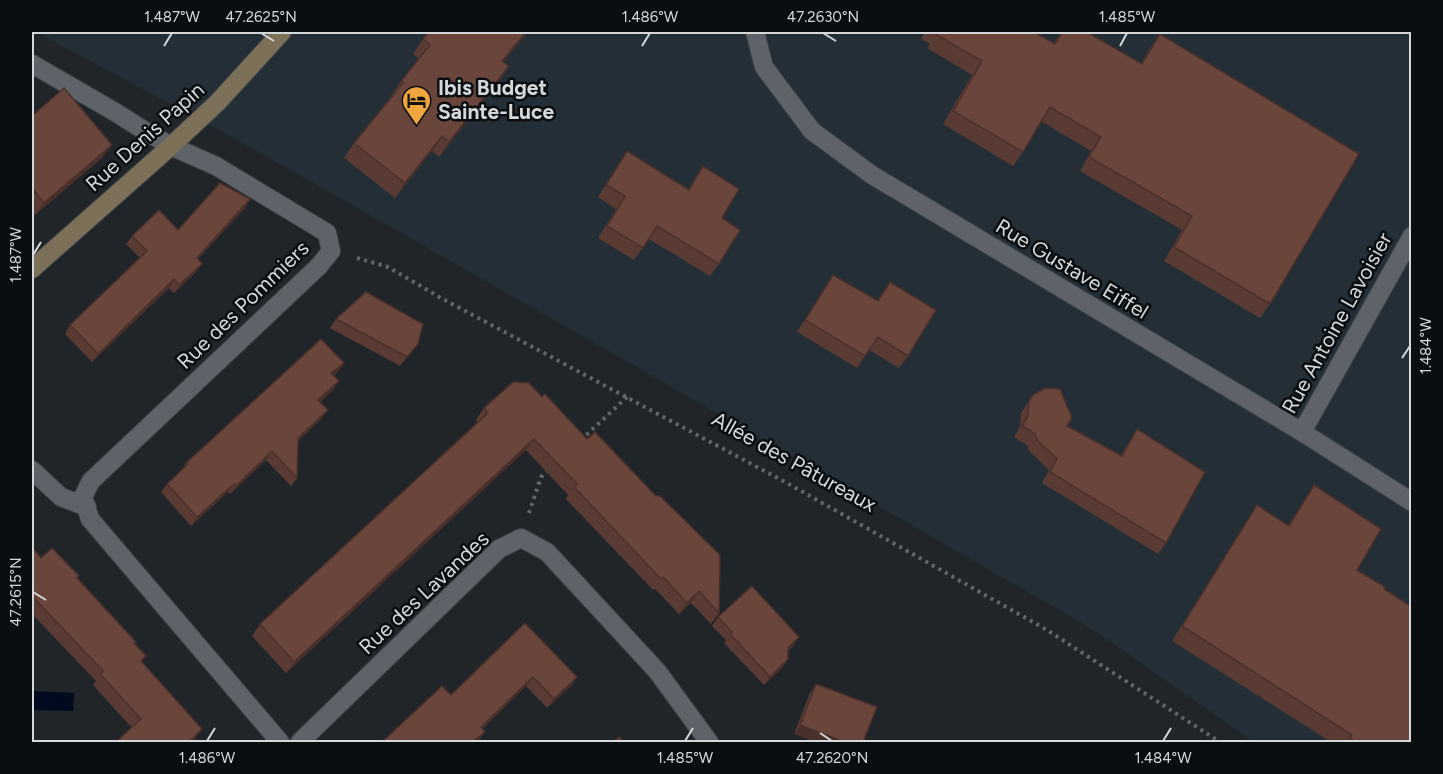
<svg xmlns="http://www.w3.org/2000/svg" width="1443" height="774" viewBox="0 0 1443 774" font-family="Figtree,sans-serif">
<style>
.built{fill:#232e36}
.water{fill:#000a1e}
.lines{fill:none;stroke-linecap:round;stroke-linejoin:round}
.lane-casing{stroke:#3e4346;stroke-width:20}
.street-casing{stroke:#3e4346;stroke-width:20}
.secondary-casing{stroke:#3e4346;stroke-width:20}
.path{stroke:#62676a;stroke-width:4;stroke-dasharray:3 4.5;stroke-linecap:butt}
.lane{stroke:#5d6368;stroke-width:18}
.street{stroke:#5d6368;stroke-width:18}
.secondary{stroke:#7c7059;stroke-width:18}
.wall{fill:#5a3b34}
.shaded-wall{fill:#4a302a}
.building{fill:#69453c;stroke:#4a302a;stroke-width:1.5}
.ticks{fill:none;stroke:#d4d8da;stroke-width:2}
.labels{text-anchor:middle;stroke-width:5;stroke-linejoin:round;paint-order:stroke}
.poi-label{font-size:21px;font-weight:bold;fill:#d4d8da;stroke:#0b0e10;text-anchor:start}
.street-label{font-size:21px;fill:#d4d8da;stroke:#0b0e10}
.neatline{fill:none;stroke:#d4d8da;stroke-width:2}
.ticks-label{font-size:15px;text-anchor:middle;fill:#d4d8da}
</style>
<rect width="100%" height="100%" fill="#202529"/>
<polygon class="built" points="36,32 1411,32 1411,742 1254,742 1092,629 635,366 243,143"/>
<polygon class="water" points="32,691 74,693 73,711 32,710"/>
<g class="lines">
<defs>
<polyline id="lane" points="32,470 61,497 87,507"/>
<g id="street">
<polyline points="755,32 764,67 812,131 872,175 1302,432 1412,502"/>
<polyline points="32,64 115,112 145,131 171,146 216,166 327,233 331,251 319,266 91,481 83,497 90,519 280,742"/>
<polyline points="1302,432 1412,236"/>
<polyline points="300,742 499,549 521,538 547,552 657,671 709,742"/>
</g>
<polyline id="secondary" points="32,269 171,146 217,103 282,32"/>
</defs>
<use href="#lane" class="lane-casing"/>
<use href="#street" class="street-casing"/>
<use href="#secondary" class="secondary-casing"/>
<g class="path">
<polyline points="357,258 388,267 441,298 787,483 1047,630 1220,742"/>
<polyline points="581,440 627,397"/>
<polyline points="529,513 541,477 550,469"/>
</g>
<use href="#lane" class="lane"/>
<use href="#street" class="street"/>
<use href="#secondary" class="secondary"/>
</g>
<g class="wall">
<polygon points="925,32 1034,32 1054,43 1061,32 1087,32 1141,63 1150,48 1160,34 1270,304 1260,318 1164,261 1182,230 1080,171 1091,151 1041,121 1023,152 1013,166 943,124 972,75 927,48 930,44 921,39"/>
<polygon points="423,39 503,62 509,66 499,81 439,157 432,151 395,198 344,158 354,143 392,97 391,96 401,81 419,59 413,54"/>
<polygon points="32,116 103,157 35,215 32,211"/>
<polygon points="627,151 688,189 703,166 722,218 719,264 710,276 649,239 634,260 598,238 616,209 598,197"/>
<polygon points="250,199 245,208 198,259 196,272 174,293 169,288 92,362 65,334 70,325 140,258 126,244 132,236 178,230"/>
<polygon points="833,275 877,301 890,282 908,356 899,368 869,350 857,368 797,332"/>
<polygon points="336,319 418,344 400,366 330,328"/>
<polygon points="344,363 338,372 333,375 333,390 320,402 322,418 298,441 297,478 291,486 266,460 230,494 228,492 191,526 161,492 167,484 181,471 186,463"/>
<polygon points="513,382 719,613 711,624 691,603 679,614 655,589 653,590 566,499 568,495 526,450 286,673 252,636 260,624 478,422 476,420 484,408"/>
<polygon points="1033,395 1067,426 1121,455 1137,429 1166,543 1158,554 1042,483 1049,470 1029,451 1027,445 1014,437 1020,427 1021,413"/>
<polygon points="1314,485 1357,570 1384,589 1412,742 1331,742 1172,641 1247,520 1257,505 1288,525"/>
<polygon points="32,547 41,558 79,576 77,579 135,644 142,662 195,739 192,742 116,742 132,728 93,685 96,681 32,614"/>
<polygon points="718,617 793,646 788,651 788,659 782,668 764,685 724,643 726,640 712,626"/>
<polygon points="525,623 577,677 571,686 547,708 526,686 482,729 479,740 451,695"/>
<polygon points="816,684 863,742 816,742 794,734 810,693"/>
</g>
<g class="shaded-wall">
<polygon points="526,32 528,32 492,76 502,61"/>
<polygon points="509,66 499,81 439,157 449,142"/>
<polygon points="442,136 432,151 395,198 405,183"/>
<polygon points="112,145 103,157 35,215 44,203"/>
<polygon points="250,199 245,208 191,266 197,258"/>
<polygon points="202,264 196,272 174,293 179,285"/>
<polygon points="174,279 169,288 92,362 98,354"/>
<polygon points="344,363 338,372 326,382 331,373"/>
<polygon points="339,381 333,390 312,409 318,400"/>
<polygon points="328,410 322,418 292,446 298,438"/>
<polygon points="534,439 526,450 286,673 294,662"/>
<polygon points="272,451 266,460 230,494 236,486"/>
<polygon points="234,484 228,492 191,526 197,517"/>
<polygon points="699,591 691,603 679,614 687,603"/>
<polygon points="799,637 793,646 782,657 788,648"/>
<polygon points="788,659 782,668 764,685 770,677"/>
<polygon points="533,677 526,686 474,736 481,727"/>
<polygon points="577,677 571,686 547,708 554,699"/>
<polygon points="800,725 844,742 816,742 794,734"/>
<polygon points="202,729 195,739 192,742 189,742"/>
<polygon points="485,732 479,740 476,742 473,742"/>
</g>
<g class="building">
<polygon points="429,32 526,32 502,61 509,66 449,142 442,136 405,183 354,143 403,83 401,81 430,45 423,39"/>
<polygon points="938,32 1034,32 1055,44 1062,32 1087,32 1142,64 1160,34 1359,154 1270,304 1174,247 1192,216 1089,157 1101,137 1050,107 1023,152 953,111 982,61 937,35"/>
<polygon points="64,88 112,145 44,203 32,188 32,116"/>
<polygon points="627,151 689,190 703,166 739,189 722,218 740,230 719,264 657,226 643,248 607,226 625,196 606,185"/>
<polygon points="220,183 250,199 197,258 202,264 179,285 174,279 98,354 70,325 147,251 132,236 159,210 178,230"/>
<polygon points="833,275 878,301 890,282 936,310 908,356 878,337 865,356 805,320"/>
<polygon points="366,292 423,324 418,344 407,357 336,319"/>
<polygon points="321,339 344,363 331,373 339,381 318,400 328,410 298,438 297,478 272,451 236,486 234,484 197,517 167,484 188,464 186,463"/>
<polygon points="513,382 529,383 542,397 545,394 587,439 595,432 656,496 660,496 720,555 719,613 699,591 687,603 663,577 661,579 574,487 577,484 534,439 294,662 260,624 488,413 484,408"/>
<polygon points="1045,388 1060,389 1072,418 1067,426 1122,456 1137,429 1205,472 1166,543 1050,472 1057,459 1037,440 1035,434 1022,426 1028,416 1029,401 1033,395"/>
<polygon points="1314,485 1381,529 1357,570 1385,587 1384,589 1412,607 1412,742 1356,742 1350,738 1352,735 1182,626 1257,505 1289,526"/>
<polygon points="32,547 41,558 52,548 79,576 77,578 136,642 134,643 146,656 141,661 202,729 189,742 116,742 141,719 100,674 103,671 33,597 32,598"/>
<polygon points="752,586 799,637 788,648 788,659 770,677 730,634 732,632 718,617"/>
<polygon points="525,623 577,677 554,699 533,677 481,727 485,732 473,742 382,742 442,686 451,695"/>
<polygon points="816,684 877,707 863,742 844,742 800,725"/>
<polygon points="619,737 624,742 613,742"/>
</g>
<path class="ticks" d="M261 33 274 41M823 33 836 41M164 46 172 33M642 46 650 33M1120 46 1127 33M33 255 41 242M1402 358 1410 346M33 592 46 600M820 733 832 741M207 741 215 728M685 741 693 728M1163 741 1171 728"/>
<defs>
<symbol id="hotel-pin" viewBox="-11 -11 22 30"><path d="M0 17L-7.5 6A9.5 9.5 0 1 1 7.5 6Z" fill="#f0a63f" stroke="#0b0e10"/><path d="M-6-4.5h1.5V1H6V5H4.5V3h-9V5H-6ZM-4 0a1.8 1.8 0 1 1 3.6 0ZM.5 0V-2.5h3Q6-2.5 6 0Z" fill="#111"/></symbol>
</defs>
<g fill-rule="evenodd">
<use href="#hotel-pin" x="400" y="84" width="33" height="45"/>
</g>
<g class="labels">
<g class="poi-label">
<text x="438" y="95">Ibis Budget<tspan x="438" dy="24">Sainte-Luce</tspan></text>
</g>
<g class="street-label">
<text transform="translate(145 137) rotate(-42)" y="7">Rue Denis Papin</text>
<text transform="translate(1072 269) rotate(31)" y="7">Rue Gustave Eiffel</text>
<text transform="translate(243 305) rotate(-44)" y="7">Rue des Pommiers</text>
<text transform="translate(1337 323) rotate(-61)" y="7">Rue Antoine Lavoisier</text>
<text transform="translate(794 462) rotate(29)" y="7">Allée des Pâtureaux</text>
<text transform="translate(424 593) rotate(-43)" y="7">Rue des Lavandes</text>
</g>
</g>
<rect width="1443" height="774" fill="none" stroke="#0b0e10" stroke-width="66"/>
<rect x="33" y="33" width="1377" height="708" class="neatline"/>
<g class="ticks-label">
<text x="172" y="22">1.487°W</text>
<text x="261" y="22">47.2625°N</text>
<text x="650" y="22">1.486°W</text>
<text x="823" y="22">47.2630°N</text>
<text x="1127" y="22">1.485°W</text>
<text transform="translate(16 255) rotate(-90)" y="5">1.487°W</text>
<text transform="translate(1426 346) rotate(-90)" y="5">1.484°W</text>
<text transform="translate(16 592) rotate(-90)" y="5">47.2615°N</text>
<text x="207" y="763">1.486°W</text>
<text x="685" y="763">1.485°W</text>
<text x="832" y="763">47.2620°N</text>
<text x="1163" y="763">1.484°W</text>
</g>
</svg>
